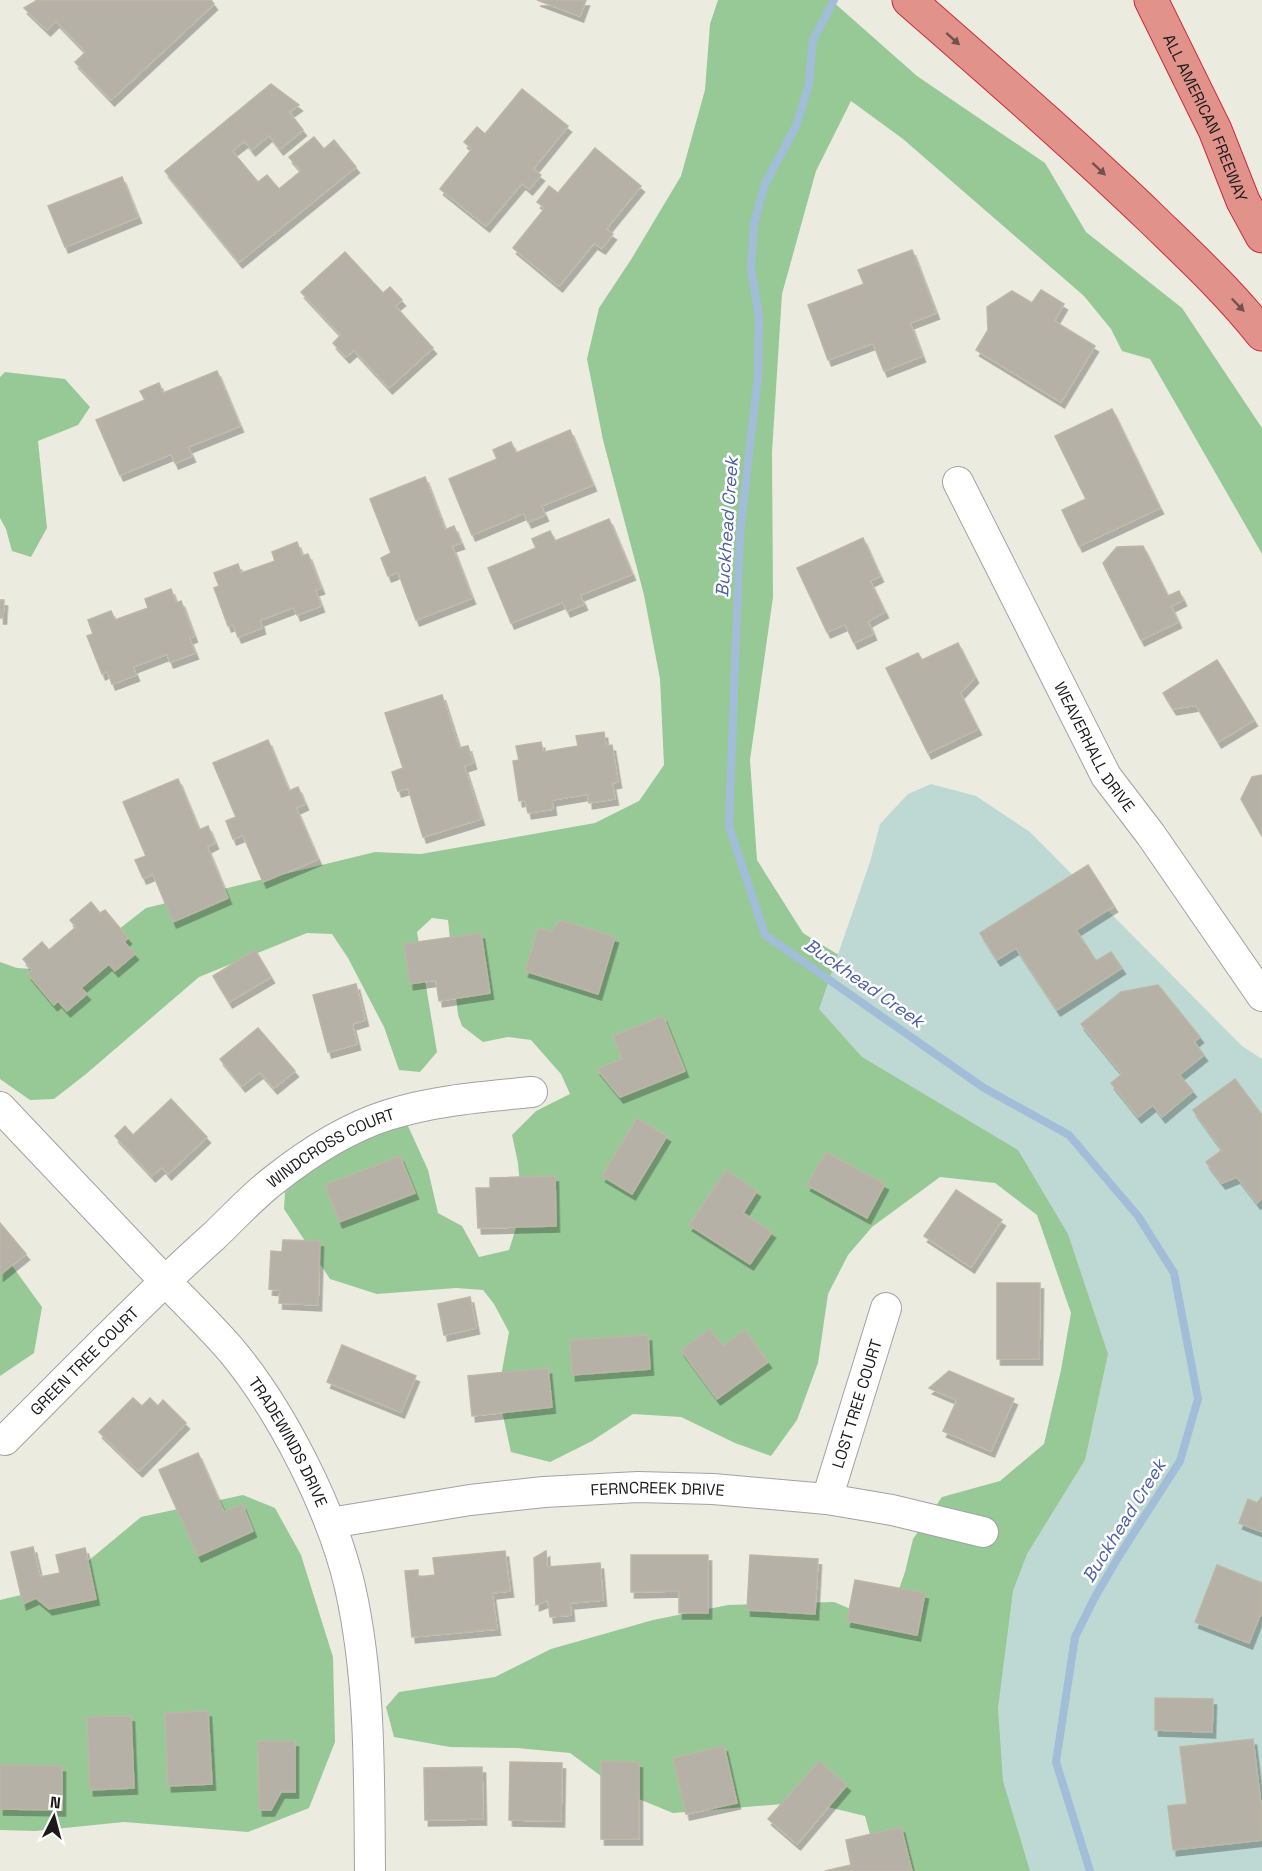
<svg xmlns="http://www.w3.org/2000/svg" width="1262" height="1871" viewBox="0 0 1262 1871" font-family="'Space Grotesk',sans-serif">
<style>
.forest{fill:#97c997}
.wetland{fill:#bed9d4}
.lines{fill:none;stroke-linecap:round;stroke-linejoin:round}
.stream{stroke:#a2bdd8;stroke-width:8}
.building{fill:#b5b1a6;stroke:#bdb6a4;stroke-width:1.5;filter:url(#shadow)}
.street-casing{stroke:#a2a2a2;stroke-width:32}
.highway-casing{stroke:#cc2c36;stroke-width:35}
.street{stroke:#fff;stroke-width:30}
.highway{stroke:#e1938b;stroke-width:33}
.oneway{fill:#74514d}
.labels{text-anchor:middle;stroke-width:5;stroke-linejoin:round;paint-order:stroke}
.street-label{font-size:16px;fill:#1b1b1b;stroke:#fff}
.water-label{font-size:18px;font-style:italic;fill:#4d60a4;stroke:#fff}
</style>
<defs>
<filter id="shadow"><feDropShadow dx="3.5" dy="6" stdDeviation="0" flood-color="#0004"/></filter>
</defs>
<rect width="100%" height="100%" fill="#ecebe0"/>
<g class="forest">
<polygon points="718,0 831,0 917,76 1045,163 1086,232 1182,308 1262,428 1262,554 1150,359 1122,351 1111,329 1084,296 903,139 851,101 816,171 782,294 772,452 773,597 750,760 757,860 803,933 889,986 1102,1096 1126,1871 880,1871 865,1816 807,1802 673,1813 624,1793 570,1753 517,1748 450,1747 394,1737 386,1707 399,1692 495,1677 551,1649 653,1620 728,1605 834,1602 865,1615 891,1612 905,1572 913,1539 942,1497 1000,1481 1044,1444 1061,1370 1071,1313 1037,1215 995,1183 940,1177 872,1227 848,1255 828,1294 818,1363 797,1420 771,1456 735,1443 681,1417 633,1414 592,1441 550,1462 511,1452 498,1393 509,1332 494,1304 483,1290 456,1288 377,1294 330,1279 284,1209 285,1192 320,1162 378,1127 408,1126 428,1170 438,1213 462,1226 479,1257 509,1250 522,1209 518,1163 512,1135 536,1111 570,1094 561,1074 531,1040 508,1037 483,1042 462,1026 458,1015 448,920 432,918 417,932 437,1052 420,1072 399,1070 384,1027 348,958 332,934 307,933 199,977 86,1074 54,1099 30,1100 0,1079 0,962 17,968 65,971 146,908 375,852 421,854 595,823 639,801 664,765 660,679 644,595 603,440 587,359 599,308 632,258 681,176 705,90 710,24"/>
<polygon points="5,372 65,379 90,407 78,425 38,441 47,528 31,557 12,551 6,529 0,518 0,377"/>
<polygon points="0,1249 42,1307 34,1353 0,1376"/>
<polygon points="243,1495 275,1508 301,1555 333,1657 335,1742 309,1808 248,1832 124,1822 35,1831 0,1830 0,1600 58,1586 141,1517"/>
</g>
<polygon class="wetland" points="931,784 976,796 1030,832 1242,1046 1262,1059 1262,1871 1030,1871 1003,1781 998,1708 1013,1591 1027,1554 1085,1460 1108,1354 1068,1234 1018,1150 862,1057 819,1009 870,862 880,824 908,794"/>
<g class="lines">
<polyline class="stream" points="834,0 813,40 809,83 797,124 765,184 754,223 751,268 759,317 758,375 740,533 729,826 765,935 984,1088 1069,1135 1138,1216 1174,1273 1198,1399 1180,1461 1119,1556 1095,1597 1075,1637 1056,1762 1090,1871"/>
</g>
<g class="building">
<polygon points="36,0 211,0 214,4 111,100 75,62 86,52 56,21 47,30 24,8 36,1"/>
<polygon points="537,0 586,0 580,16"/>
<polygon points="271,84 299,105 289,112 303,130 280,149 269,135 252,150 245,141 232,151 258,182 267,175 279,189 301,171 289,157 314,137 324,149 334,140 356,167 239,262 165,171"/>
<polygon points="522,89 568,126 533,169 541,175 529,189 522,183 486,226 440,189 472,149 464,142 477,127 485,134"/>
<polygon points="595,148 641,186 606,229 613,234 602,248 594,243 559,286 513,248 545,208 537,202 549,186 558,193"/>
<polygon points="122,177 138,217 65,247 48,206"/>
<polygon points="912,250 936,313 910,323 922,356 884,371 873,343 828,360 808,305 864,284 858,270"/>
<polygon points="345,252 383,293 390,287 402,300 395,306 433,348 389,388 354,350 346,357 333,343 341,335 301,292"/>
<polygon points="1041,290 1064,304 1054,321 1095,346 1061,402 976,350 988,330 987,307 1012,291 1032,303"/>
<polygon points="217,371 240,426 188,447 192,456 175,463 171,454 120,475 96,420 145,400 140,391 159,383 163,393"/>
<polygon points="1112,409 1160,508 1079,546 1062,510 1086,499 1055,436"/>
<polygon points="570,430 593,485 541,506 545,515 528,522 524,513 472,535 449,479 497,459 493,450 511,442 516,453"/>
<polygon points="425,477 445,530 454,526 461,543 452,546 472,598 416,620 398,572 388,576 381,558 391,553 370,499"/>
<polygon points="609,519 632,574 580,595 584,604 567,611 563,602 511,623 488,568 536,548 532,539 550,531 555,541"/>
<polygon points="863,538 880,576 870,581 885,612 868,621 873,634 854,643 845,624 827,632 797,568"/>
<polygon points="297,542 302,556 308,554 321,588 315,590 321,606 297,615 294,607 260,620 262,628 238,637 233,624 228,626 214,588 219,586 214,573 238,564 241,573 275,561 272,552"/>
<polygon points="1143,546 1168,596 1179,591 1183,600 1171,606 1178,622 1141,640 1103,563 1117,547"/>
<polygon points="171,589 176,603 181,601 194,636 189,638 195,653 170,662 167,654 133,667 136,675 112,684 107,671 102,674 87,636 93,634 88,620 111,611 115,620 148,608 145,599"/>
<polygon points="0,600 4,600 3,618 0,618"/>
<polygon points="958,643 975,677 960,693 978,729 928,753 886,668 918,653 922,660"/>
<polygon points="1217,660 1254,720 1218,742 1196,705 1173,709 1163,693"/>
<polygon points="442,695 459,748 468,746 473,763 464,766 481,819 423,837 408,788 398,791 392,772 403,768 385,713"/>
<polygon points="604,732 606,746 612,745 618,782 612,783 615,799 589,803 588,794 552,800 553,809 528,813 525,800 519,801 513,761 519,760 516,746 541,742 543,752 578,746 576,736"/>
<polygon points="268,740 289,791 298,787 305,804 296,808 318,859 263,882 243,835 233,839 226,821 236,817 213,763"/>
<polygon points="1262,775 1262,836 1241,799 1252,777"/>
<polygon points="178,779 199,830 208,826 215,843 207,847 228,898 173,922 153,874 143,878 135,860 146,856 123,802"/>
<polygon points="1088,865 1114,906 1076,930 1096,961 1111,952 1122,968 1057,1010 1016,948 997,960 980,933"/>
<polygon points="91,902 100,913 105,910 128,938 124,942 135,954 115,971 109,964 81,988 87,994 67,1011 58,1001 54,1005 28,974 32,970 23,959 42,942 49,950 76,927 70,920"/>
<polygon points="560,920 615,937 598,994 525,971 538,928 551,932"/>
<polygon points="481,933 490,993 439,1001 436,980 410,984 404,944"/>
<polygon points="255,950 271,977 229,1002 213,976"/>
<polygon points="356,984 365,1020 352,1024 357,1044 328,1052 313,995"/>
<polygon points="1158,985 1200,1037 1194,1042 1204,1055 1179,1075 1193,1091 1162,1117 1153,1105 1138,1117 1111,1083 1122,1074 1081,1024 1121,992"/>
<polygon points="663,1016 685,1071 620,1097 597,1069 622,1059 613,1036"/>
<polygon points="258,1028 295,1071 274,1088 260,1072 242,1086 220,1059"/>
<polygon points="1235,1079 1262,1115 1262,1198 1257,1203 1237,1177 1222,1183 1206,1162 1222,1150 1193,1110"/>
<polygon points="171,1099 207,1137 168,1174 162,1167 152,1176 115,1136 125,1126 133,1135"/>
<polygon points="637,1118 667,1136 632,1194 602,1176"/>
<polygon points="826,1152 885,1184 867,1218 807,1185"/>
<polygon points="400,1156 415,1193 339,1222 325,1185"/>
<polygon points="726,1170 757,1191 743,1213 772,1232 750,1264 689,1225"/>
<polygon points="555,1176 556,1226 478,1228 476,1188 490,1188 490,1178"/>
<polygon points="956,1190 1002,1220 971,1267 924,1236"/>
<polygon points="0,1223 26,1254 0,1275"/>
<polygon points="283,1240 320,1241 318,1305 279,1303 280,1290 269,1289 271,1251 282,1252"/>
<polygon points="997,1283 1040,1283 1039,1359 997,1359"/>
<polygon points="470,1297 476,1328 444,1335 438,1304"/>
<polygon points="710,1329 723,1346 745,1330 768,1362 717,1399 681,1350"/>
<polygon points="648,1335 650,1369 572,1375 570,1340"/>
<polygon points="342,1345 416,1376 401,1412 327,1382"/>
<polygon points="548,1368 552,1407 472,1416 468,1376"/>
<polygon points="949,1371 1014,1399 991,1451 943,1431 957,1400 929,1388"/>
<polygon points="133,1398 142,1406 150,1398 158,1406 163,1400 186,1423 139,1471 99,1432"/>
<polygon points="198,1453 224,1512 242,1504 253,1531 198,1556 159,1470"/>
<polygon points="1262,1497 1262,1532 1239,1523 1248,1499 1257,1503"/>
<polygon points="33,1547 40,1577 60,1573 56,1555 85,1548 96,1599 49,1609 36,1598 23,1604 11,1552"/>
<polygon points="505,1551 510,1591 492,1593 497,1629 412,1637 405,1571 418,1570 418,1577 435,1575 433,1558"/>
<polygon points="546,1551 547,1567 600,1563 603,1600 570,1603 571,1615 550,1617 548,1600 536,1605 534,1558"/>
<polygon points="631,1555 708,1555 708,1613 679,1613 679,1591 631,1592"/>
<polygon points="750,1555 818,1559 815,1614 747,1610"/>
<polygon points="1217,1565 1262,1583 1262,1616 1260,1615 1249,1643 1195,1622"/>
<polygon points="855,1580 925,1593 917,1635 847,1621"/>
<polygon points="1155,1698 1213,1699 1212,1732 1155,1730"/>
<polygon points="208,1711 212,1784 168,1786 165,1713"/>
<polygon points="131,1716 134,1788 90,1790 87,1717"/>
<polygon points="1253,1739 1262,1814 1262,1840 1173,1850 1168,1806 1187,1804 1180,1747"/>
<polygon points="258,1741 295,1741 295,1792 281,1792 271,1810 259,1810"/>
<polygon points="724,1746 737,1803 686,1814 673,1758"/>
<polygon points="601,1761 639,1762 639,1839 601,1839"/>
<polygon points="819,1761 847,1785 797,1844 768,1819"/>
<polygon points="510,1762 562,1763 561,1821 509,1820"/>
<polygon points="0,1765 62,1766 62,1810 0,1809"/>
<polygon points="482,1767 483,1819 425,1820 424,1768"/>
<polygon points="901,1827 912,1871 825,1871 851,1865 846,1840"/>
</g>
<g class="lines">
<defs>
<g id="street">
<path id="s1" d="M958 482 1106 776 1151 835 1262 996"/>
<path id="s2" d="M0 1107C48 1157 95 1208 143 1258 172 1289 203 1318 231 1350 282 1411 332 1510 350 1587 371 1681 369 1776 370 1871"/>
<path id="s3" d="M5 1440C74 1371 142 1301 214 1236 234 1217 252 1197 274 1180 308 1153 347 1128 388 1115 436 1100 483 1097 532 1092"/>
<path id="s4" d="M827 1499 886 1308"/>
<path id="s5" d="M330 1523 470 1500 544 1492 638 1487 713 1489 827 1499 892 1510 983 1532"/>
</g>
<g id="highway">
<path d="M909 0C991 72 1073 143 1151 218 1189 255 1229 292 1262 334"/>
<path id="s6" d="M1151 0 1215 130 1243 201 1262 236"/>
</g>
</defs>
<use href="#street" class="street-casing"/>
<use href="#highway" class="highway-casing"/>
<use href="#street" class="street"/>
<use href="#highway" class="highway"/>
</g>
<defs><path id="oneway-solid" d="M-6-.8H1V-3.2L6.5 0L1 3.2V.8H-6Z" transform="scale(1.5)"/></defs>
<g class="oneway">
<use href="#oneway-solid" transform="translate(953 39) rotate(42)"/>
<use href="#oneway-solid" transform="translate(1099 169) rotate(43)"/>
<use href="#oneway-solid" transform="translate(1238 305) rotate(46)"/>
</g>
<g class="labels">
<g class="street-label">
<text dy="6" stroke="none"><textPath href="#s6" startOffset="130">ALL AMERICAN FREEWAY</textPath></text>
<text dy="6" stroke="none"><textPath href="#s1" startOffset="298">WEAVERHALL DRIVE</textPath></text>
<text dy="6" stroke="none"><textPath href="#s3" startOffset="440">WINDCROSS COURT</textPath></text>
<text dy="6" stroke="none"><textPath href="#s3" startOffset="112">GREEN TREE COURT</textPath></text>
<text dy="6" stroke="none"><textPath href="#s4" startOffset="100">LOST TREE COURT</textPath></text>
<text dy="6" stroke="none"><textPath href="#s2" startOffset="444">TRADEWINDS DRIVE</textPath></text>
<text dy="6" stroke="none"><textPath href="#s5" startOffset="330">FERNCREEK DRIVE</textPath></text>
</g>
<g class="water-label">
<text transform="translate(727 527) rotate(-86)" y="6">Buckhead Creek</text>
<text transform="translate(864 983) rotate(35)" y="6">Buckhead Creek</text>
<text transform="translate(1124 1521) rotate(-58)" y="6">Buckhead Creek</text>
</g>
</g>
<g transform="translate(54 1817) rotate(6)" stroke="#ffffff" stroke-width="4.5" paint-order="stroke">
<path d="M0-4.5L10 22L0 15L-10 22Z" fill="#1b1b1b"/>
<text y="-9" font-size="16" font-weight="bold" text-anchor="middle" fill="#1b1b1b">N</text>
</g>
</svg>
